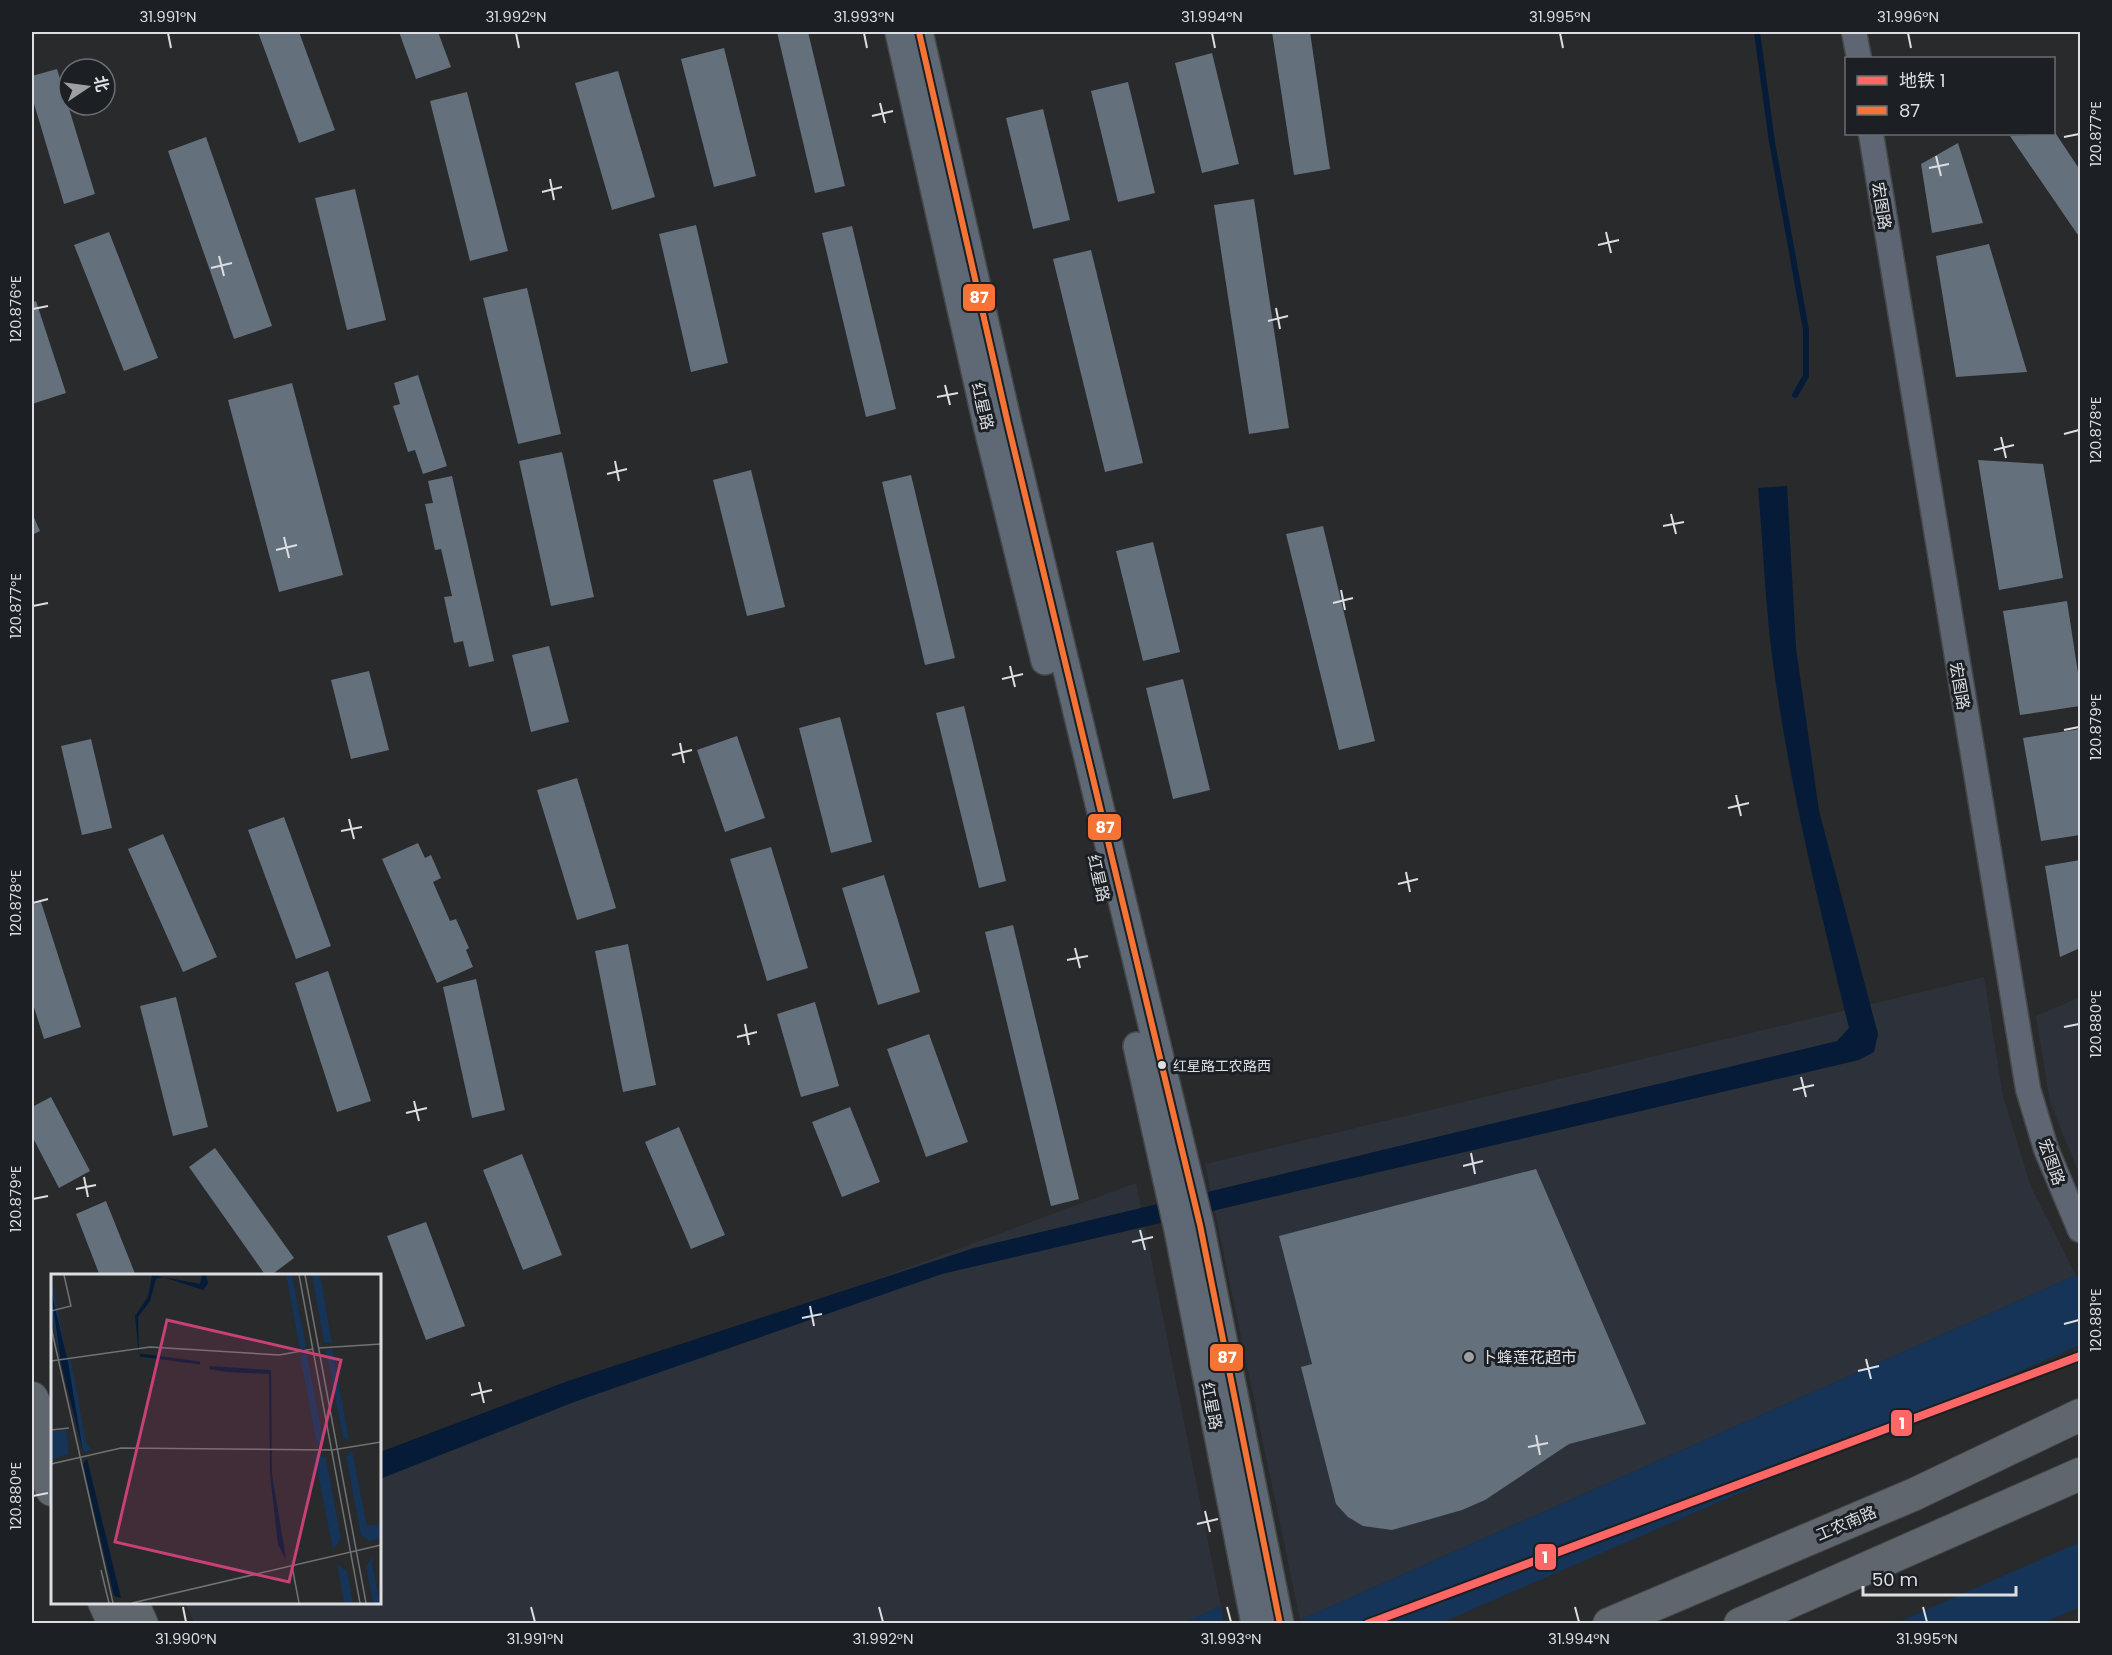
<svg xmlns="http://www.w3.org/2000/svg" width="2112" height="1655" viewBox="0 0 2112 1655" font-family="Poppins,'Noto Sans SC',sans-serif">
<style>
.built{fill:#2d323a}
.green{fill:#153457}
.water{fill:#051b37}
.lines{fill:none;stroke-linecap:round;stroke-linejoin:round}
.stream{stroke:#051b37;stroke-width:6}
.building{fill:#65707d}
.tertiary-casing{stroke:#464748;stroke-width:27}
.secondary-casing{stroke:#464748;stroke-width:30}
.primary-casing{stroke:#464748;stroke-width:34}
.tertiary{stroke:#5d6672;stroke-width:24}
.secondary{stroke:#5f6975;stroke-width:27}
.primary{stroke:#5f666e;stroke-width:32}
.bus-1-casing{stroke:#1c2024;stroke-width:10}
.bus-1{stroke:#f57335;stroke-width:6}
.metro-1-casing{stroke:#1c2024;stroke-width:12}
.metro-1{stroke:#f66;stroke-width:8}
.ticks{fill:none;stroke:#dcdee1;stroke-width:2}
.bus-dot{fill:#dcdee1;stroke:#1c2024;stroke-width:2}
.poi-dot{fill:#9d9fa2;stroke:#1c2024;stroke-width:2}
.labels{text-anchor:middle;stroke-width:6;stroke-linejoin:round;paint-order:stroke}
.bus-label{font-size:14px;fill:#dcdee1;stroke:#1c2024;text-anchor:start}
.street-label{font-size:16px;fill:#dcdee1;stroke:#1c2024}
.poi-label{font-size:16px;fill:#dcdee1;stroke:#1c2024;text-anchor:start}
.inset-river{fill:none;stroke:#051b37;stroke-width:3}
.inset-road{fill:none;stroke:#707274;stroke-width:1.5}
.view{fill:#c74076;fill-opacity:0.15;stroke:#c74076;stroke-width:3}
.inset-edge{fill:none;stroke:#dcdee1;stroke-width:3}
.line-badge{stroke:#1c2024;stroke-width:2}
.badge-label{font-size:16px;text-anchor:middle;font-weight:bold;fill:#fff}
.neatline{fill:none;stroke:#dcdee1;stroke-width:2}
.ticks-label{font-size:15px;text-anchor:middle;fill:#dcdee1}
</style>
<rect width="100%" height="100%" fill="#282a2c"/>
<g class="built">
<polygon points="1984,977 2003,1096 2031,1187 2076,1275 1300,1620 1205,1164"/>
<polygon points="2080,997 2080,1176 2050,1102 2036,1016"/>
<polygon points="1136,1183 1221,1606 1183,1623 195,1624 185,1603 380,1602 380,1470 616,1376"/>
</g>
<g class="green">
<polygon points="2076,1275 2080,1283 2080,1345 1441,1623 1303,1624 1300,1620"/>
<polygon points="2080,1542 2080,1607 2043,1623 1896,1623"/>
<polygon points="1221,1606 1224,1623 1183,1623"/>
</g>
<path class="water" d="M1787 486 1796 648 1819 811 1878 1034 1874 1052 1859 1060 942 1274 574 1402 380 1479V1452L568 1381 974 1248 1837 1041 1849 1028C1819 905 1788 781 1772 655 1765 600 1763 543 1758 488Z"/>
<g class="lines">
<polyline class="stream" points="1757,32 1772,142 1806,330 1806,376 1795,395"/>
</g>
<g class="building">
<polygon points="258,32 299,32 335,130 299,143"/>
<polygon points="399,32 438,32 451,67 416,79"/>
<polygon points="777,32 808,32 845,186 815,193"/>
<polygon points="1272,32 1310,32 1330,169 1294,175"/>
<polygon points="724,48 756,176 714,187 681,59"/>
<polygon points="1212,53 1239,164 1202,173 1175,63"/>
<polygon points="57,69 95,194 64,204 32,97 32,76"/>
<polygon points="618,71 655,197 612,210 575,83"/>
<polygon points="1128,82 1155,193 1118,202 1091,91"/>
<polygon points="467,92 508,251 470,261 430,101"/>
<polygon points="1043,109 1070,220 1033,229 1006,118"/>
<polygon points="2054,131 2080,170 2080,238 2010,136 2054,134"/>
<polygon points="206,137 272,326 234,339 168,151"/>
<polygon points="1958,143 1983,223 1932,233 1921,164"/>
<polygon points="355,189 386,320 347,330 315,198"/>
<polygon points="1254,199 1289,428 1249,434 1214,205"/>
<polygon points="696,225 728,363 691,372 659,234"/>
<polygon points="852,226 896,409 866,417 822,233"/>
<polygon points="109,232 158,358 124,371 74,245"/>
<polygon points="1989,244 2027,372 1956,377 1936,256"/>
<polygon points="1091,250 1143,463 1105,472 1053,259"/>
<polygon points="527,288 561,434 518,444 483,298"/>
<polygon points="36,301 66,393 32,404 32,303"/>
<polygon points="418,375 447,466 423,474 415,450 408,452 393,406 400,404 394,383"/>
<polygon points="292,383 343,575 279,592 228,400"/>
<polygon points="562,452 594,597 551,606 519,461"/>
<polygon points="1978,460 2043,464 2063,578 1999,590"/>
<polygon points="751,470 785,607 747,616 713,480"/>
<polygon points="911,475 955,658 925,665 882,482"/>
<polygon points="452,476 494,661 469,667 463,641 454,643 444,597 452,596 441,549 435,550 425,504 433,503 428,481"/>
<polygon points="32,513 40,531 32,535"/>
<polygon points="1323,526 1375,741 1339,750 1286,534"/>
<polygon points="1153,542 1180,652 1143,661 1116,551"/>
<polygon points="2067,601 2080,686 2080,706 2020,715 2003,611"/>
<polygon points="549,646 569,722 531,732 512,655"/>
<polygon points="369,671 389,750 351,759 331,680"/>
<polygon points="1183,679 1210,790 1173,799 1146,688"/>
<polygon points="964,706 1006,881 979,888 936,713"/>
<polygon points="840,717 872,842 831,853 799,728"/>
<polygon points="2080,729 2080,835 2041,841 2023,738"/>
<polygon points="737,736 765,818 725,832 697,750"/>
<polygon points="91,739 112,828 82,835 61,746"/>
<polygon points="577,778 616,908 577,920 537,790"/>
<polygon points="284,817 331,946 296,959 248,830"/>
<polygon points="163,834 217,957 183,972 128,849"/>
<polygon points="418,843 425,858 431,855 441,878 433,882 450,921 456,919 469,948 466,950 473,967 437,983 382,859"/>
<polygon points="771,847 808,968 767,981 730,859"/>
<polygon points="2080,860 2080,948 2060,957 2045,866"/>
<polygon points="884,875 920,992 878,1005 842,888"/>
<polygon points="41,902 81,1027 44,1039 32,1001 32,905"/>
<polygon points="1013,925 1079,1199 1051,1206 985,932"/>
<polygon points="628,944 656,1085 623,1092 595,951"/>
<polygon points="328,971 371,1101 337,1112 295,983"/>
<polygon points="476,979 505,1110 472,1118 443,987"/>
<polygon points="176,997 208,1127 173,1136 140,1006"/>
<polygon points="815,1002 839,1086 801,1097 777,1014"/>
<polygon points="929,1034 968,1142 926,1157 887,1049"/>
<polygon points="51,1097 90,1171 59,1188 32,1136 32,1107"/>
<polygon points="850,1107 880,1182 842,1197 812,1122"/>
<polygon points="679,1127 725,1235 691,1249 645,1142"/>
<polygon points="215,1148 294,1258 270,1276 266,1276 189,1167"/>
<polygon points="522,1154 562,1255 523,1270 483,1170"/>
<polygon points="1536,1169 1646,1424 1569,1444 1485,1500 1462,1510 1392,1530 1363,1526 1348,1517 1336,1504 1301,1367 1312,1364 1279,1236"/>
<polygon points="106,1201 136,1276 100,1276 76,1214"/>
<polygon points="426,1222 465,1326 426,1340 387,1236"/>
</g>
<g class="lines">
<defs>
<g id="tertiary">
<polyline points="1854,32 1859,58"/>
<polyline points="1871,134 2028,1089 2046,1149 2080,1230"/>
</g>
<g id="secondary">
<polyline points="899,32 988,429 1045,661"/>
<polyline points="919,32 1008,424 1200,1225 1280,1624"/>
<polyline points="1137,1046 1178,1230 1255,1624"/>
</g>
<g id="primary">
<polyline points="32,1398 52,1441"/>
<polyline points="32,1445 52,1490"/>
<polyline points="104,1602 114,1624"/>
<polyline points="132,1602 142,1624"/>
<polyline points="1609,1624 1915,1494 2080,1415"/>
<polyline points="1740,1624 2080,1474"/>
</g>
</defs>
<use href="#tertiary" class="tertiary-casing"/>
<use href="#secondary" class="secondary-casing"/>
<use href="#primary" class="primary-casing"/>
<use href="#tertiary" class="tertiary"/>
<use href="#secondary" class="secondary"/>
<use href="#primary" class="primary"/>
<defs>
<polyline id="bus-1" points="919,32 1008,424 1200,1225 1280,1624"/>
</defs>
<use href="#bus-1" class="bus-1-casing"/>
<use href="#bus-1" class="bus-1"/>
<defs>
<polyline id="metro-1" points="1367,1624 2080,1356"/>
</defs>
<use href="#metro-1" class="metro-1-casing"/>
<use href="#metro-1" class="metro-1"/>
</g>
<path class="ticks" d="M168 33 171 48M516 33 519 48M864 33 867 48M1212 33 1215 48M1560 33 1563 48M1908 33 1911 48M880 103 885 123M872 116 893 111M2064 137 2079 134M1936 156 1941 176M1929 168 1949 164M550 179 554 200M542 192 562 187M1606 232 1611 253M1598 245 1619 240M219 256 224 276M211 268 232 263M1276 308 1280 329M33 309 48 306M1268 321 1288 316M945 385 950 405M937 397 958 393M2064 434 2079 430M2001 437 2006 458M1994 450 2014 445M615 461 619 481M607 474 627 469M1671 514 1676 534M1663 526 1684 522M284 537 289 558M276 550 297 545M1341 590 1345 610M1333 603 1353 598M33 606 48 603M1010 666 1015 687M1002 679 1023 674M2064 730 2079 727M680 743 684 763M672 755 692 750M1736 795 1741 816M1728 808 1749 803M349 819 354 839M341 831 362 827M1406 872 1410 892M1398 884 1418 879M33 903 48 899M1075 948 1080 968M1067 960 1088 956M745 1024 749 1045M2064 1027 2079 1024M737 1037 757 1032M1801 1077 1806 1097M1793 1090 1814 1085M414 1101 419 1121M406 1113 427 1108M1471 1153 1475 1174M1463 1166 1483 1161M84 1177 88 1197M76 1189 96 1185M33 1199 48 1196M1140 1230 1145 1250M1132 1242 1153 1237M810 1306 814 1326M802 1318 822 1314M2064 1324 2079 1320M1866 1359 1871 1379M1858 1371 1879 1366M479 1382 484 1403M471 1395 492 1390M1536 1435 1540 1455M1528 1447 1548 1443M33 1496 48 1493M1205 1511 1210 1532M1197 1524 1218 1519M183 1607 186 1622M531 1607 535 1622M879 1607 883 1622M1227 1607 1231 1622M1575 1607 1579 1622M1923 1607 1927 1622"/>
<circle class="bus-dot" cx="1162" cy="1065" r="5"/>
<circle class="poi-dot" cx="1469" cy="1357" r="6"/>
<g class="labels">
<g class="bus-label">
<text x="1173" y="1071">红星路工农路西</text>
</g>
<g class="street-label">
<text transform="translate(1882 206) rotate(81)" y="6">宏图路</text>
<text transform="translate(983 406) rotate(77)" y="6">红星路</text>
<text transform="translate(1960 686) rotate(80)" y="6">宏图路</text>
<text transform="translate(1099 878) rotate(77)" y="6">红星路</text>
<text transform="translate(2052 1162) rotate(70)" y="6">宏图路</text>
<text transform="translate(1212 1406) rotate(79)" y="6">红星路</text>
<text transform="translate(1846 1523) rotate(-23)" y="6">工农南路</text>
</g>
<g class="poi-label">
<text x="1481" y="1363">卜蜂莲花超市</text>
</g>
</g>
<g transform="translate(51 1274)">
<rect width="330" height="330" fill="#282a2c"/>
<path d="M0 1 15 80 8 78 0 38ZM235 1H241L255 73 249 76ZM261 1H269L281 69H273ZM281 74 298 166 292 163 275 76ZM256 80 272 165 266 171 249 81ZM20 86 35 169 41 176 32 178 10 89ZM15 156 18 180 0 186V158ZM301 176 316 252 330 250V265L318 267 310 261 295 182ZM263 179 275 184 290 265 282 276ZM323 280 321 289 329 329H322L315 292ZM286 290 296 297 302 329H293Z" fill="#153457"/>
<path d="M101 1 149 10 151 1H155L157 9 152 16 112 3 105 5 99 27 87 43 88 82 84 42 97 23ZM0 17 17 88 32 178 10 89ZM159 92 220 96 221 200 235 285 227 271 219 200 218 100 176 98 158 95ZM36 185 70 324 63 322 32 190Z" fill="#051b37"/>
<path class="inset-river" d="M89 81 149 89"/>
<path class="inset-road" d="M248 1 309 329M254 1 315 329M0 37 20 32 13 1M0 53 62 329M268 74 330 70M0 87 99 73 228 81 262 75M0 156 18 154M0 190 70 174 281 176 330 168M241 292 248 329M50 296 58 329M81 329 330 271"/>
<path class="view" d="M116 46 290 86 238 308 64 268Z"/>
<rect width="330" height="330" class="inset-edge"/>
</g>
<g class="line-badge">
<rect x="962" y="283" width="34" height="29" rx="6" fill="#f57335"/>
<rect x="1087" y="813" width="35" height="28" rx="6" fill="#f57335"/>
<rect x="1209" y="1343" width="35" height="29" rx="6" fill="#f57335"/>
<rect x="1890" y="1409" width="23" height="28" rx="6" fill="#f66"/>
<rect x="1534" y="1543" width="23" height="28" rx="6" fill="#f66"/>
</g>
<g class="badge-label">
<text x="979" y="303">87</text>
<text x="1105" y="833">87</text>
<text x="1227" y="1363">87</text>
<text x="1902" y="1429">1</text>
<text x="1545" y="1563">1</text>
</g>
<rect width="2112" height="1655" fill="none" stroke="#1c2024" stroke-width="66"/>
<rect x="1845" y="57" width="210" height="78" fill="#1c2024" stroke="#696c70" stroke-width="1.5"/>
<rect x="1857" y="76" width="30" height="9" fill="#ff6666" stroke="#696c70" stroke-width="1.5"/>
<text x="1899" y="87" font-size="18" fill="#dcdee1">地铁 1</text>
<rect x="1857" y="106" width="30" height="9" fill="#f57335" stroke="#696c70" stroke-width="1.5"/>
<text x="1899" y="117" font-size="18" fill="#dcdee1">87</text>
<g transform="translate(87 87) rotate(77)"><circle r="28" fill="#1c2024" stroke="#696c70" stroke-width="1.5"/>
<path d="M0-4.5L10 22L0 15L-10 22Z" fill="#9d9fa2"/>
<text y="-9" font-size="16" font-weight="bold" text-anchor="middle" fill="#dcdee1">北</text>
</g>
<path d="M1863 1586v9h153v-9" fill="none" stroke="#dcdee1" stroke-width="3"/>
<text x="1872" y="1586" font-size="18" fill="#dcdee1" stroke="#1c2024" stroke-width="4.5" paint-order="stroke">50 m</text>
<rect x="33" y="33" width="2046" height="1589" class="neatline"/>
<g class="ticks-label">
<text x="168" y="22">31.991°N</text>
<text x="516" y="22">31.992°N</text>
<text x="864" y="22">31.993°N</text>
<text x="1212" y="22">31.994°N</text>
<text x="1560" y="22">31.995°N</text>
<text x="1908" y="22">31.996°N</text>
<text transform="translate(2096 134) rotate(-90)" y="5">120.877°E</text>
<text transform="translate(16 309) rotate(-90)" y="5">120.876°E</text>
<text transform="translate(2096 430) rotate(-90)" y="5">120.878°E</text>
<text transform="translate(16 606) rotate(-90)" y="5">120.877°E</text>
<text transform="translate(2096 727) rotate(-90)" y="5">120.879°E</text>
<text transform="translate(16 903) rotate(-90)" y="5">120.878°E</text>
<text transform="translate(2096 1024) rotate(-90)" y="5">120.880°E</text>
<text transform="translate(16 1199) rotate(-90)" y="5">120.879°E</text>
<text transform="translate(2096 1320) rotate(-90)" y="5">120.881°E</text>
<text transform="translate(16 1496) rotate(-90)" y="5">120.880°E</text>
<text x="186" y="1644">31.990°N</text>
<text x="535" y="1644">31.991°N</text>
<text x="883" y="1644">31.992°N</text>
<text x="1231" y="1644">31.993°N</text>
<text x="1579" y="1644">31.994°N</text>
<text x="1927" y="1644">31.995°N</text>
</g>
</svg>
